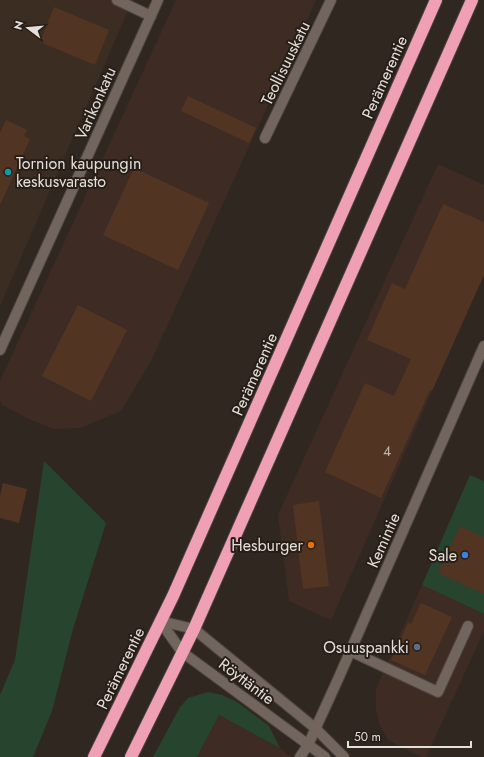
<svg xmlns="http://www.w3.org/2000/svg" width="484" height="757" viewBox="0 0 484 757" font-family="Jost,sans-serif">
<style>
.commercial{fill:#3e2c24}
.built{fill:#3c2d23}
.green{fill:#27442f}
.building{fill:#523422}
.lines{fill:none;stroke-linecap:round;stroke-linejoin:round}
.minor-casing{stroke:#4a423c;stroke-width:12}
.highway-casing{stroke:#4a423c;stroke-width:14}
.minor{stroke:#71655e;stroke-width:10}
.highway{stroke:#f0a0b4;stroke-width:12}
.culture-dot{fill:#0f9aa8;stroke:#271e17;stroke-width:1.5}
.food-dot{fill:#e8710a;stroke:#271e17;stroke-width:1.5}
.shop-dot{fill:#3f7fe0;stroke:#271e17;stroke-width:1.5}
.service-dot{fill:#5c6f8a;stroke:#271e17;stroke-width:1.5}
.labels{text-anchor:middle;stroke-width:4;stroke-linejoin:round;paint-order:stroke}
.number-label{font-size:14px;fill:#c0b4ac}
.street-label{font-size:16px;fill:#e5dfda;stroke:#271e17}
.poi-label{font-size:16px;fill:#e5dfda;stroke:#271e17;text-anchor:end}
</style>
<rect width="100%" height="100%" fill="#312721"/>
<g class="commercial">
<polygon points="74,0 133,0 122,24"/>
<polygon points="176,0 316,0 152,359 121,411 80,428 54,429 29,419 2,405 0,400 0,381"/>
<polygon points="438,164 484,185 484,273 331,620 289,601 278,515"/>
<polygon points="422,585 484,614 484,631 426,757 421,757 388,740 379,723 376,709 376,689"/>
<polygon points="219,715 280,748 292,757 197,757"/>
</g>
<polygon class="built" points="0,0 74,0 122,24 0,306"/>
<g class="green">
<polygon points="44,461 106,523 73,629 52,711 33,757 0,757 0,695 15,660"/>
<polygon points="470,475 484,481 484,614 422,585"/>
<polygon points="208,692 222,695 237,702 269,726 280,748 219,715 197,757 153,757 180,707 188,698"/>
</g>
<g class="building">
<polygon points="54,7 109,30 95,65 40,42"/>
<polygon points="188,96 256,128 249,143 181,111"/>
<polygon points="6,120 27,130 24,136 30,139 0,205 0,133"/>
<polygon points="134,168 209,203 178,270 103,235"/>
<polygon points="443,204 484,222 484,275 432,391 430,390 381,498 325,472 365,383 394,396 411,359 367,340 392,283 405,289"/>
<polygon points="78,305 127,330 91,401 42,376"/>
<polygon points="3,483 27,489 19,523 0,518 0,496"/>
<polygon points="319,501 329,586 303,589 293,505"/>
<polygon points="460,526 484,537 484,594 438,573"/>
<polygon points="421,603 452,617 425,675 391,660 408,623 411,624"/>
</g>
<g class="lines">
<defs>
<g id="minor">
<polyline points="117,0 151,16"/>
<polyline points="265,138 331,0"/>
<polyline points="0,350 158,0"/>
<polyline points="160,621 194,629 315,728 344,757"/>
<polyline points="160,621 182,652 325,757"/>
<polyline points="350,651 438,692 468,626"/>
<polyline points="300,757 308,745 339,677 484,346"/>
</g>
<g id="highway">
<polyline points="94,757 173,596 436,0"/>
<polyline points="131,757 194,629 472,0"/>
</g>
</defs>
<use href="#minor" class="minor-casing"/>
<use href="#highway" class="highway-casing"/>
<use href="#minor" class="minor"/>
<use href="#highway" class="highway"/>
</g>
<circle class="culture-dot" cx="8" cy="172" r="4"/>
<circle class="food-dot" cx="311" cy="545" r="4"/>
<circle class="shop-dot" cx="465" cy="555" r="4"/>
<circle class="service-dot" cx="417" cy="647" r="4"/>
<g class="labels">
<g class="number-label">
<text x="387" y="456">4</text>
</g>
<g class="street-label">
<text transform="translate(285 63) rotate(-64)" y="6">Teollisuuskatu</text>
<text transform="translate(384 77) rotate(-66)" y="6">Perämerentie</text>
<text transform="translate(95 103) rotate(-66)" y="6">Varikonkatu</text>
<text transform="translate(254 374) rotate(-66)" y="6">Perämerentie</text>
<text transform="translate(383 540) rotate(-66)" y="6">Kemintie</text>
<text transform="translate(120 668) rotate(-64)" y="6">Perämerentie</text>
<text transform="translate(247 681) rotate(37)" y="6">Röyttäntie</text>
</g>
<g class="poi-label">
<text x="16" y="169" text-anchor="start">Tornion kaupungin<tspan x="16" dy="18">keskusvarasto</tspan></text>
<text x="303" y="551">Hesburger</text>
<text x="457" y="561">Sale</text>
<text x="409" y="653">Osuuspankki</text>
</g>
</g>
<g transform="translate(28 28) rotate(286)" stroke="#271e17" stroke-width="3" paint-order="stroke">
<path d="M0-3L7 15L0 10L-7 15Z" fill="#e5dfda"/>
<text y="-6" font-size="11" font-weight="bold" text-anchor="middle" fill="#e5dfda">N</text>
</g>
<path d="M348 741v6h123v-6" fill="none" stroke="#e5dfda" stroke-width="2"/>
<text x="354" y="741" font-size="12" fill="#e5dfda" stroke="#271e17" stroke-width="3" paint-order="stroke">50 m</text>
</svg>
